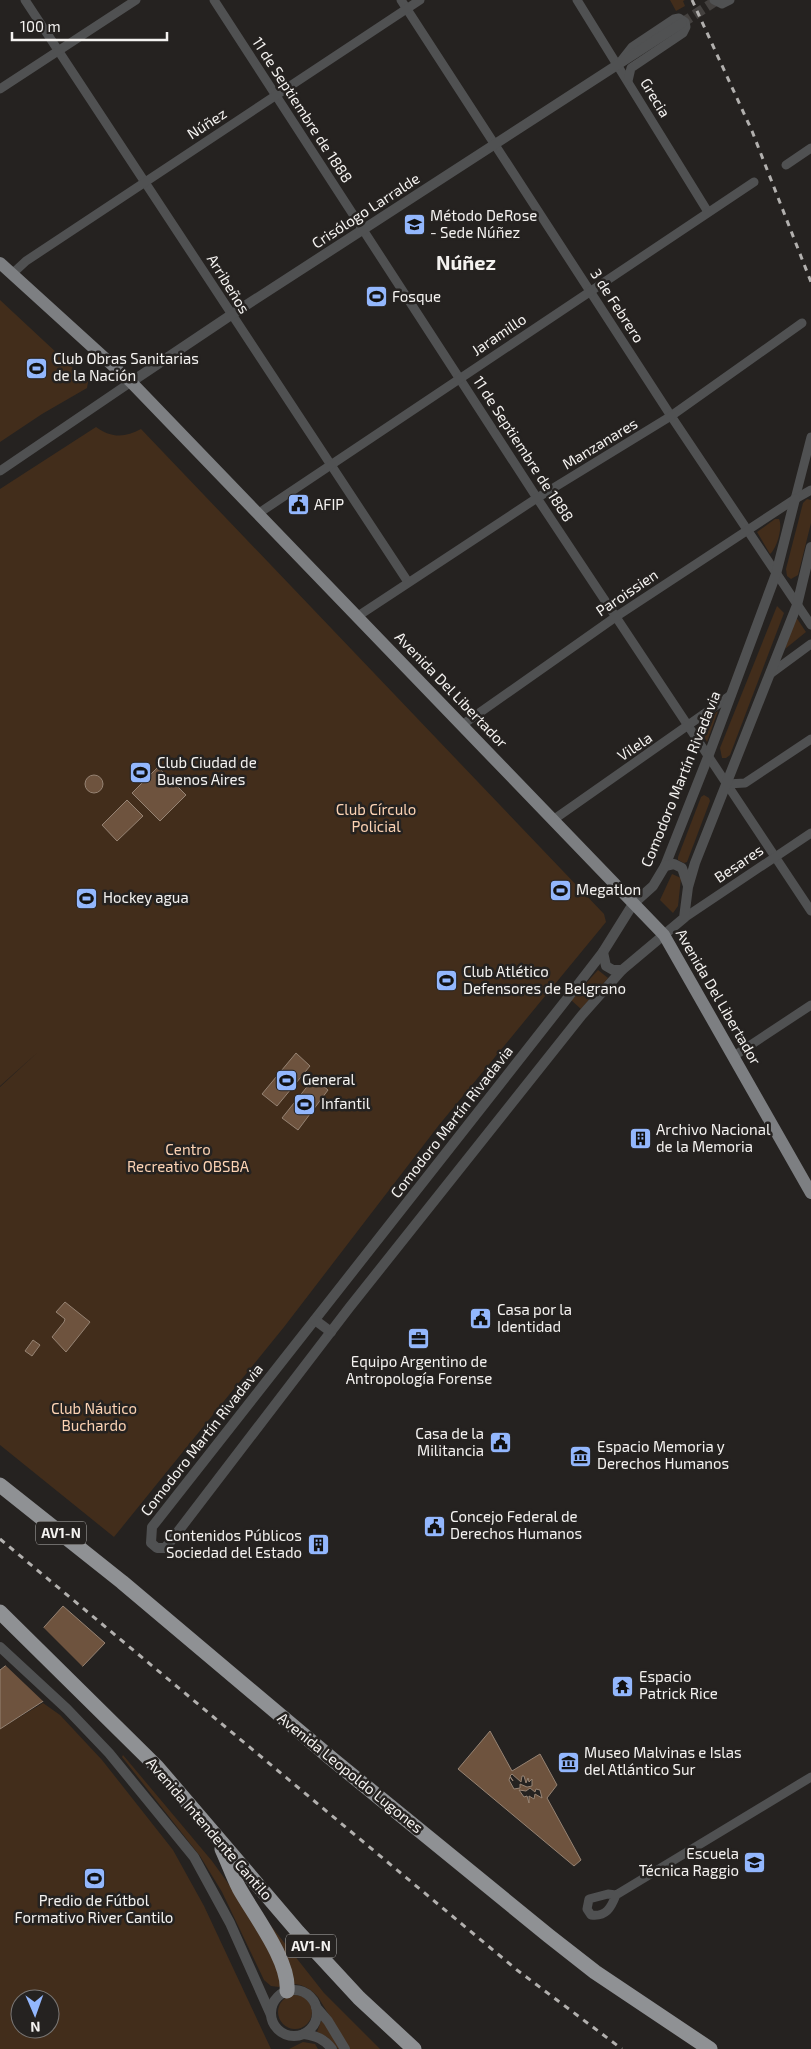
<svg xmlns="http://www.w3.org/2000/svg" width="811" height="2049" viewBox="0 0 811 2049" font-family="'Exo 2',sans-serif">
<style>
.green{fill:#422d1b;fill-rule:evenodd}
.water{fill:#6e533e;stroke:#968373;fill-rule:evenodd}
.pier{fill:#252220}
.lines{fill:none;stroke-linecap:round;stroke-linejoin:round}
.tertiary-tunnel{stroke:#44413f;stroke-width:10;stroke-dasharray:10 5;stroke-linecap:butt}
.minor{stroke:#505152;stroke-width:9}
.tertiary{stroke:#505152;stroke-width:10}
.primary{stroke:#7d7f82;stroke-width:12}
.motorway{stroke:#8f9194;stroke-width:15}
.rail{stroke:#b2b0ae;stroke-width:3;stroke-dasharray:6 6;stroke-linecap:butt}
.labels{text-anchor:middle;stroke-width:5;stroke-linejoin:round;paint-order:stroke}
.shield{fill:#252220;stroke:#b6b4b2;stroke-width:1}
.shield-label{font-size:14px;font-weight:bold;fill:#f4f2f0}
.street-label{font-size:15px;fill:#f4f2f0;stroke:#252220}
.poi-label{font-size:15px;fill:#f4f2f0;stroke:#252220;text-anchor:start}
.park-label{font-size:15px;fill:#fcd3b4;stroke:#252220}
.district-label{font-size:20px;font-weight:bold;fill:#f4f2f0;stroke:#252220}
</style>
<rect width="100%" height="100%" fill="#252220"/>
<g class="green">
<polygon points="670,0 685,0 683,1 685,6 676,11"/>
<polygon points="0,300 88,382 87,388 42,414 0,442"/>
<path d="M96 427C111 438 125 438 141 429L604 914 606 922 439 1125 284 1327 114 1537 0 1445V1087L38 1052 0 1086V489Z"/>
<polygon points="807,499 811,500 811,523 798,575 791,579 787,576 786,569 803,503"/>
<path d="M775 519H779C783 527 777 548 770 554L757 532Z"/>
<polygon points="777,606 784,613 730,755 726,758 722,758 720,748"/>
<polygon points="796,617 806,632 785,649"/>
<polygon points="718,711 707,742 698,726"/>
<polygon points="704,795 709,798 710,801 687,862 684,863 678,860 678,857 701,797"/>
<polygon points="672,874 681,878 678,906 673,913 660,900"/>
<polygon points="598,970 608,978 581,1009 571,1000"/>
<path d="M43 1703 60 1715 102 1760 173 1850 204 1906 271 2049H0V1729ZM20 1999H50V2029H20Z"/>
<polygon points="123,1755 212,1861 238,1897 283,1975 284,1983 279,1987 271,1986 264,1980 222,1892 200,1856 122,1757"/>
<path d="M268 1922 324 1993 380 2049H350L318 1997C311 1989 304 1985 294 1984Z"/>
<circle cx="295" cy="2012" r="17"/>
<polygon points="321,2021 324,2022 341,2049 338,2049 327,2037 317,2032"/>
<polygon points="303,2042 315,2044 318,2049 289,2049"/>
</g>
<g class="water">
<polygon points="158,767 186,795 160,821 132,793"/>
<circle cx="94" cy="784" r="9"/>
<polygon points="127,800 143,816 117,841 102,825"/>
<polygon points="296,1053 310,1066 277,1106 262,1094"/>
<polygon points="314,1078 328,1090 298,1130 282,1118"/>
<polygon points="65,1302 90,1322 66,1352 52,1337 64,1322 65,1319 56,1312"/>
<polygon points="33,1340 40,1345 32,1356 25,1351"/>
<polygon points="63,1606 105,1643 59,1691 0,1729 0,1670 18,1656"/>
<path d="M490 1731 512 1771 540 1754 557 1785 547 1798 581 1860 574 1866 458 1769ZM512 1774 521 1782 522 1776H524L526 1783 528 1778 529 1782 532 1779V1786L527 1787 520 1784V1788L514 1789 509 1780 510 1777 513 1781 510 1776ZM530 1788 535 1792 536 1789 540 1790 542 1798 535 1794 534 1799 529 1796V1803L527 1796 524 1797 519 1790 526 1791Z"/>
</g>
<polygon class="pier" points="42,1626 84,1668 61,1693 46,1704 4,1664 17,1654"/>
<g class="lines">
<polyline class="tertiary-tunnel" points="682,23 717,0"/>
<g class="minor">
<polyline points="25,0 408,582"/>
<polyline points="214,0 537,498 811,911"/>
<polyline points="401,0 671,416 811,625"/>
<polyline points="577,0 708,212"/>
<polyline points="714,0 722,4 730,0"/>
<polyline points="621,61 632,47 674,19 679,18 685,22 686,27 683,33 631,68 628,81"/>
<polyline points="0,89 136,0"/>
<polyline points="786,165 811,148"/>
<polyline points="12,274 26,261 420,0"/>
<polyline points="0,471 131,382"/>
<polyline points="795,499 811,437"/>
<polyline points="259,513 754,182"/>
<polyline points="358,616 537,498 671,416 802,323"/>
<polyline points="770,674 811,644"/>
<polyline points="462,725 617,616 795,499 811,490"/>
<polyline points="727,784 745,783 811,739"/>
<polyline points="553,820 731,695"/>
<polyline points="684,918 811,833"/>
<polyline points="734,1056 811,1005"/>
<path d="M616 1895 608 1894 589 1899 587 1909 591 1915C606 1917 611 1908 616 1895L811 1777"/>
</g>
<g class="tertiary">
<polyline points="131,382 231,315 682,23"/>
<polyline points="795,499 776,574 708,757 665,866 653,886 633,904 603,952 566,1000 152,1527 151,1543 157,1548 165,1548 170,1542 349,1308 582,1015 622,970 684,918 688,887 695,863 797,605 811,547"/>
<polyline points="665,866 674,864 682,868 688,886"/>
<polyline points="603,952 606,966 613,970 622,970"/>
<polyline points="315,1320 331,1332"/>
<polyline points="0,1647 67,1709 109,1753 194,1857 230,1923 271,2015"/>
<circle cx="294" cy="2013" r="23"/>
<polyline points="316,2007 328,2021 345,2049"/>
<path d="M304 2034C317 2036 324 2039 332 2049"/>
</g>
<polyline class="primary" points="0,263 131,382 664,935 811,1193"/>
<g class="motorway">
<polyline points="0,1485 122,1582 332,1759 549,1936 595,1972 710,2049"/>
<polyline points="0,1612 157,1767 298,1932 359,1998 414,2049"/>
<path d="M222 1849C228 1862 233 1876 239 1888 254 1915 290 1961 287 1991"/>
</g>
<g class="rail">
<polyline points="692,0 752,131 811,282"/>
<polyline points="0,1539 517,1970 622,2049"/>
</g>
</g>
<defs>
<symbol id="university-square" viewBox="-11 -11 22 22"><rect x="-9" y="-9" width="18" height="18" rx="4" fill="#93b7fd" stroke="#252220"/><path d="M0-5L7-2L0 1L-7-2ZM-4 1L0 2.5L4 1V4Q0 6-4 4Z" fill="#111"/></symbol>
<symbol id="stadium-square" viewBox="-11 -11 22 22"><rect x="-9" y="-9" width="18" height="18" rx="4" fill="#93b7fd" stroke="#252220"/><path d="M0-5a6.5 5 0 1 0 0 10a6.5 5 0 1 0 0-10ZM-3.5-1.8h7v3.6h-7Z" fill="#111"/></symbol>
<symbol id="civic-square" viewBox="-11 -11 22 22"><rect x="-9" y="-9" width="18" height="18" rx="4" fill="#93b7fd" stroke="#252220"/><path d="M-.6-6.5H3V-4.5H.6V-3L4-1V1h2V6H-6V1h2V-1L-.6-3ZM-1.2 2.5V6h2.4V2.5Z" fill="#111"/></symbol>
<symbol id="building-square" viewBox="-11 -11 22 22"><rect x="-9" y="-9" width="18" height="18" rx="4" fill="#93b7fd" stroke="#252220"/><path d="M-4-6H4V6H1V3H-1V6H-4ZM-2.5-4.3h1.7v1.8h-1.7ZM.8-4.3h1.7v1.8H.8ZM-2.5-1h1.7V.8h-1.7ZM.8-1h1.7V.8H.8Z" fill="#111"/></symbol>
<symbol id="office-square" viewBox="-11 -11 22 22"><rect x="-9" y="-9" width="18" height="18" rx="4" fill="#93b7fd" stroke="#252220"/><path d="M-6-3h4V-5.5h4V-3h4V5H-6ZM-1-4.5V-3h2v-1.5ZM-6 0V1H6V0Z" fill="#111"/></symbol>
<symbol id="museum-square" viewBox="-11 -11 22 22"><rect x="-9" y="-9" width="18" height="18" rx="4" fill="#93b7fd" stroke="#252220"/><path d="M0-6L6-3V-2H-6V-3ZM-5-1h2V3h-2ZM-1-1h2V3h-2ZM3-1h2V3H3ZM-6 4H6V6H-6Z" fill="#111"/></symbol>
<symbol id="temple-square" viewBox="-11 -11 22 22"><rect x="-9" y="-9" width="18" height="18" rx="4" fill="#93b7fd" stroke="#252220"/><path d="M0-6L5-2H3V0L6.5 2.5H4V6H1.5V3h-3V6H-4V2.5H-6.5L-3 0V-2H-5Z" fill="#111"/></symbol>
</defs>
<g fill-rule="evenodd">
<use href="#university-square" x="402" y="212" width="25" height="25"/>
<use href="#stadium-square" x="364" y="284" width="25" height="25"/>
<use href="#stadium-square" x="24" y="356" width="25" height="25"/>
<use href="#civic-square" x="286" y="492" width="25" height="25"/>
<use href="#stadium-square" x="128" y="760" width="25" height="25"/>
<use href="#stadium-square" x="548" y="878" width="25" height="25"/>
<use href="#stadium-square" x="74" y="886" width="25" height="25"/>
<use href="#stadium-square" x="434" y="968" width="25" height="25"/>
<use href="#stadium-square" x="274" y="1068" width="25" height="25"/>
<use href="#stadium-square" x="292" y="1092" width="25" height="25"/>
<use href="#building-square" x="628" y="1126" width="25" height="25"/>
<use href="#civic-square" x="468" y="1306" width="25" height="25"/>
<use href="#office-square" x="406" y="1326" width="25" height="25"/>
<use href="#civic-square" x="488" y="1430" width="25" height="25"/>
<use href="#museum-square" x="568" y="1444" width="25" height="25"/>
<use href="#civic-square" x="422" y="1514" width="25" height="25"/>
<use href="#building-square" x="306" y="1532" width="25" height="25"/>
<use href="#temple-square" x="610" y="1674" width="25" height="25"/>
<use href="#museum-square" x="556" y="1750" width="25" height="25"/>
<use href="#university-square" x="742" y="1850" width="25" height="25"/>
<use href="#stadium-square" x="82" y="1866" width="25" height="25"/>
</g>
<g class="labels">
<g class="shield">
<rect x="36" y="1521.5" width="50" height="23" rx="4"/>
<rect x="286" y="1934.5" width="50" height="23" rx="4"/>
</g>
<g class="shield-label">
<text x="61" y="1538">AV1-N</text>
<text x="311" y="1951">AV1-N</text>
</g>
<g class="street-label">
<text transform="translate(655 98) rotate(59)" y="5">Grecia</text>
<text transform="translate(302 110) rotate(57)" y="5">11 de Septiembre de 1888</text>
<text transform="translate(207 124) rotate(-33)" y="5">Núñez</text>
<text transform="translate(366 211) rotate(-33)" y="5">Crisólogo Larralde</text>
<text transform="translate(228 284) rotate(58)" y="5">Arribeños</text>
<text transform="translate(617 306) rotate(57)" y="5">3 de Febrero</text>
<text transform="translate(499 335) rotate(-34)" y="5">Jaramillo</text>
<text transform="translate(600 444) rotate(-31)" y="5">Manzanares</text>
<text transform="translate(523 449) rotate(57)" y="5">11 de Septiembre de 1888</text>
<text transform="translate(627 593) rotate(-34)" y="5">Paroissien</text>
<text transform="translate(451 690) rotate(46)" y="5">Avenida Del Libertador</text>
<text transform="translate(635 747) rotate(-34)" y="5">Vilela</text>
<text transform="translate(681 779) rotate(-68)" y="5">Comodoro Martín Rivadavia</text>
<text transform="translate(739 864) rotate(-34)" y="5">Besares</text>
<text transform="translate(718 997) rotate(60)" y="5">Avenida Del Libertador</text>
<text transform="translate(452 1122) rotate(-52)" y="5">Comodoro Martín Rivadavia</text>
<text transform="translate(202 1440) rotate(-52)" y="5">Comodoro Martín Rivadavia</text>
<text transform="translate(350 1773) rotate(39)" y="5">Avenida Leopoldo Lugones</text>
<text transform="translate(209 1829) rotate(49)" y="5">Avenida Intendente Cantilo</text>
</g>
<g class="poi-label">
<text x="430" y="221">Método DeRose<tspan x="430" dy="17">- Sede Núñez</tspan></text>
<text x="392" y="302">Fosque</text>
<text x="53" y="364">Club Obras Sanitarias<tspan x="53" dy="17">de la Nación</tspan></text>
<text x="314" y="510">AFIP</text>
<text x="157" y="768">Club Ciudad de<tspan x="157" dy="17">Buenos Aires</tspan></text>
<text x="576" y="895">Megatlon</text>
<text x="103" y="903">Hockey agua</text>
<text x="463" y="977">Club Atlético<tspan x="463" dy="17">Defensores de Belgrano</tspan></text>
<text x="302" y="1085">General</text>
<text x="321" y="1109">Infantil</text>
<text x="656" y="1135">Archivo Nacional<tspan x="656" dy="17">de la Memoria</tspan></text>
<text x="497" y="1315">Casa por la<tspan x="497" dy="17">Identidad</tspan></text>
<text x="419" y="1367" text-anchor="middle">Equipo Argentino de<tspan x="419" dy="17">Antropología Forense</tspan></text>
<text x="484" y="1439" text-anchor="end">Casa de la<tspan x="484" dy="17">Militancia</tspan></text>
<text x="597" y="1452">Espacio Memoria y<tspan x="597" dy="17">Derechos Humanos</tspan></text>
<text x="450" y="1522">Concejo Federal de<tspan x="450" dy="17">Derechos Humanos</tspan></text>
<text x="302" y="1541" text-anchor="end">Contenidos Públicos<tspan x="302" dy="17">Sociedad del Estado</tspan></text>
<text x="639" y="1682">Espacio<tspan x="639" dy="17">Patrick Rice</tspan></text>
<text x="584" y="1758">Museo Malvinas e Islas<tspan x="584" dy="17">del Atlántico Sur</tspan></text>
<text x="739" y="1859" text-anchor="end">Escuela<tspan x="739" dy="17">Técnica Raggio</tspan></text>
<text x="94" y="1906" text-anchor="middle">Predio de Fútbol<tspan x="94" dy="17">Formativo River Cantilo</tspan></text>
</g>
<g class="park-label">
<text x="376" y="815">Club Círculo<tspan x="376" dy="17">Policial</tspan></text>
<text x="188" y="1155">Centro<tspan x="188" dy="17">Recreativo OBSBA</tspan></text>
<text x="94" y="1414">Club Náutico<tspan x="94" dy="17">Buchardo</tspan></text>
</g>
<g class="district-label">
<text x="466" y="270">Núñez</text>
</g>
</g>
<g transform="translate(35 2014) rotate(178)"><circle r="24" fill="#252220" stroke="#787573"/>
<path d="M0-4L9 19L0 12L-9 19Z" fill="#93b7fd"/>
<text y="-8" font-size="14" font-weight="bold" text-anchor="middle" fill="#f4f2f0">N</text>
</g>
<path d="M12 32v8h155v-8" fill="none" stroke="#f4f2f0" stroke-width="2.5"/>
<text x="20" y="32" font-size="15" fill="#f4f2f0" stroke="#252220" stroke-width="4" paint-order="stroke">100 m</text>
</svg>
